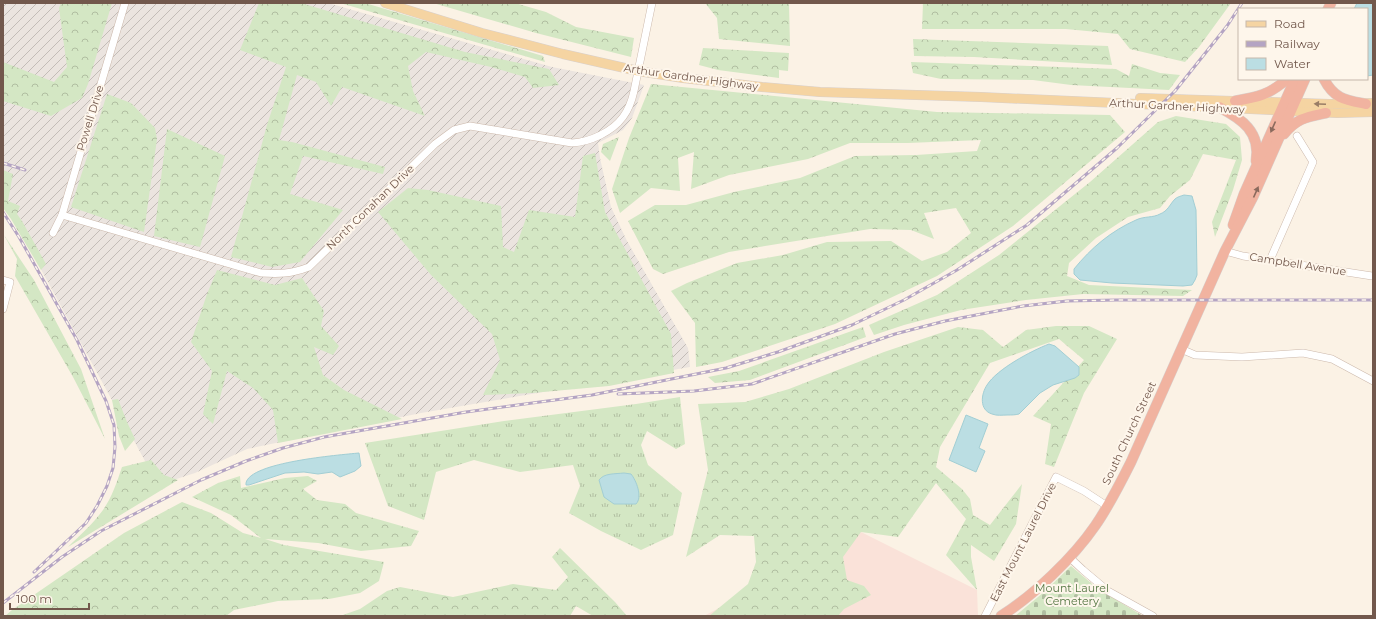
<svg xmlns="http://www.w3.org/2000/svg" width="1376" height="619" viewBox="0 0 1376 619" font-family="Montserrat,sans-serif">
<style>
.commercial{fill:#fae2d9}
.industrial{fill:url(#industrial-furrows)}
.grass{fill:url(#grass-tufts)}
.forest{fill:url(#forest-crowns)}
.cemetery{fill:url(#cemetery-stones)}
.water{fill:#bbdee3;stroke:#a2ced4}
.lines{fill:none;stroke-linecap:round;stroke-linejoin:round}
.minor-casing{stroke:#ccb9ac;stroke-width:8}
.major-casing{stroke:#d8d0cd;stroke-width:10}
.highway-casing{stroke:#d8d0cd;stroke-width:11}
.minor{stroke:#fff;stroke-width:7}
.major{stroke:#f5d4a2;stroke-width:9}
.highway{stroke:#f1b3a0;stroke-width:10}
.rail-casing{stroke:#b4a4c3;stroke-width:3}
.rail{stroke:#fef6eb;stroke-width:1.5;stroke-dasharray:4.5;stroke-linecap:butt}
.oneway{fill:#997d66}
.oneway2{fill:#8b6a5d}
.labels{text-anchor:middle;stroke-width:4;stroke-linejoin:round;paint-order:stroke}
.street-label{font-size:11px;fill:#72584c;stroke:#fef6eb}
.park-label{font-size:11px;fill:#574;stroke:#fef6eb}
</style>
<defs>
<pattern id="industrial-furrows" width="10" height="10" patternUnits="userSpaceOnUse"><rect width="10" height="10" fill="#ebe4df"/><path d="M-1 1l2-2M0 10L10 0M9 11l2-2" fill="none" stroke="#c3bcb7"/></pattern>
<pattern id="grass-tufts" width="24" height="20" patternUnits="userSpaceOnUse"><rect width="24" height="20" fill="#d4e7c4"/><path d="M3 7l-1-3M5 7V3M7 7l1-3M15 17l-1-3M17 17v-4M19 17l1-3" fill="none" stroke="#b0bea1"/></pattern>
<pattern id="forest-crowns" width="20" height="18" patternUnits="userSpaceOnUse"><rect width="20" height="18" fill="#d4e7c4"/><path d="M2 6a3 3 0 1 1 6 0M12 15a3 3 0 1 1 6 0" fill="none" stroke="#b0bea1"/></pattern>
<pattern id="cemetery-stones" width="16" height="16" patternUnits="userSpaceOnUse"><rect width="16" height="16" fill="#d4e7c4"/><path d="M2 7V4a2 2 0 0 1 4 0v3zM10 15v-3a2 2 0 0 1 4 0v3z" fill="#b0bea1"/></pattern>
</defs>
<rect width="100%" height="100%" fill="#fbf2e5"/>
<polygon class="commercial" points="861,532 977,590 978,616 704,616"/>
<polygon class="industrial" points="3,3 328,3 552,67 644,85 632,118 623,130 598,143 600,158 611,207 627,241 688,348 690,367 421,413 247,449 195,473 158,485 11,214 3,204"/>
<polygon class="grass" points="680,397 685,444 676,449 647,431 641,445 648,465 682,493 673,535 641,550 601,531 569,513 580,486 573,465 520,472 474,460 436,472 424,520 388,506 365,443 504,421 636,404"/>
<g class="forest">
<polygon points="61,3 112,3 88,84 82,98 51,116 3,101 3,62 54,82 67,67 59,8"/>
<polygon points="259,3 301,3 465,52 549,69 559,85 533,88 525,77 491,67 426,52 408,66 413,91 425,116 342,87 331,106 316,82 297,75 279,140 292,142 385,167 383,174 303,156 290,194 343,210 300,262 272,267 231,257 267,125 286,67 240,50"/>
<polygon points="340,3 365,3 543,56 545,62"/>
<polygon points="433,3 515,3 546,12 576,27 634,38 631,57 536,33"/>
<polygon points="705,3 789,3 790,46 719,39 717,18"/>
<polygon points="923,3 1231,3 1199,47 1185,62 1130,49 1118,34 1066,29 922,29"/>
<polygon points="913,39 1108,46 1112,65 974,57 914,56"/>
<polygon points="703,48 789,53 788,71 779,70 779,78 718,70 699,65"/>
<polygon points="911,62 1116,69 1129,76 1132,64 1160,73 1180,75 1169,90 1071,85 1033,80 941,79 913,73"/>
<polygon points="651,84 937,112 1110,115 1125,132 1013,226 937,276 835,324 722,362 696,367 695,323 671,291 687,283 737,263 783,255 827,242 891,241 922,261 947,252 971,233 956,208 924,213 934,239 911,230 870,229 729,252 663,274 653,269 628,221 655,205 686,205 734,192 800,178 855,156 916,155 977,151 981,140 908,143 850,143 808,159 729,175 691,189 694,152 678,158 680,191 651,188 620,213 612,189 629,138"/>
<polygon points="107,94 131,103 155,128 157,139 144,232 71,207"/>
<polygon points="1176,116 1226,124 1240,137 1242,160 1233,190 1215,237 1212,222 1236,160 1203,154 1190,180 1170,196 1160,208 1128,217 1096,238 1069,263 1067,276 1089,285 1192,290 1183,296 1083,294 1026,300 961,310 904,325 874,335 869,325 937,295 999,255 1090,182 1158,122"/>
<polygon points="167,129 225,156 200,247 154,236"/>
<polygon points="619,137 610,161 601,152 603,144"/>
<polygon points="595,153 605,212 671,334 674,373 609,386 532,393 483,395 500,360 492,334 431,275 378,212 408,188 428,190 501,206 503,247 514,252 529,210 575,217 583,156"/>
<polygon points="3,170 13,174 8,201 20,206 17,214 22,221 46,264 41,270 11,219 3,208"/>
<polygon points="4,235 34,280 81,369 105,439 73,377 15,276 17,259"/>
<polygon points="217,270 275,285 302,278 324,311 321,326 339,346 333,355 314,347 323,375 344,390 402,419 278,443 273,410 253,388 227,371 213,424 203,414 212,371 191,342 207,294"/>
<polygon points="1056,326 1089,326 1117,339 1084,393 1054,467 1045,464 1051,424 1033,416 1084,360 1059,339 990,363 940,447 936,467 962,489 970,499 973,515 990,525 1022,484 1016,524 994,561 971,545 971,557 977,590 946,555 966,519 936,483 898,537 861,532 843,557 847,580 864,586 871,595 844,609 838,616 709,616 748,584 756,562 754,536 720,535 686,557 708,470 698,404 745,402 789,389 884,352 958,327 983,330 1003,347 1026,330"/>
<polygon points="863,327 866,337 750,380 715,383 708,377 739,371"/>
<polygon points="118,399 127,422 135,439 125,451 119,436 112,400"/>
<path d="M151 460 164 475 178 480 68 547C80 535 93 524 103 510 112 497 117 482 122 467Z"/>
<polygon points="240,476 241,488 285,478 308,476 317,481 303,489 317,500 345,504 356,513 419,531 411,546 361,551 318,543 265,539 284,545 384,562 379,581 360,593 329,599 278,601 234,610 226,616 5,616 12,610 124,533 182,502 211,513 243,533 261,538 231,515 192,497 218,483"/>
<polygon points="560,548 615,602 627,616 593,616 576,606 570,616 340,616 360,609 387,591 400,587 453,597 513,584 556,590 568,577 552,557"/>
</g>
<polygon class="cemetery" points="1071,566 1098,589 1143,616 1015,616 1044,592"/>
<g class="water">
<polygon points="1357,3 1373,3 1373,75 1367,76 1367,9 1354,9"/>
<path d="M1184 195 1192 196 1196 210 1197 275 1195 280 1192 285 1183 286 1112 283 1080 280 1074 274V269C1091 248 1111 231 1136 220 1144 216 1153 218 1160 214 1168 211 1170 204 1175 199 1177 197 1181 196 1184 195Z"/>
<path d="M1049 344 1055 346 1079 367V375L1075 378 1053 385 1040 393 1019 414C1015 415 1012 415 1007 415 1002 415 997 416 992 414 979 410 981 394 987 385 997 369 1031 351 1049 344Z"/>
<polygon points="966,415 988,424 979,448 985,451 976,472 949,460"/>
<path d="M359 453 361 466 355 471 340 477 332 472 318 474 304 472 285 473 249 485H246V483C250 462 339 455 359 453Z"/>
<path d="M624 473 631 474C636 480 643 497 636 504H614L604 497 599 480C604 473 615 474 624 473Z"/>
</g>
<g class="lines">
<defs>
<g id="minor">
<path d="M62 215 261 273C279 274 291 274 309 267L435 144 454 130 470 126 572 143C590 142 612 132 623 117 629 109 632 100 634 91L652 3"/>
<polyline points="53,233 62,215 125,3"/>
<polyline points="1225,251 1243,256 1372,276"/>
<polyline points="1270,260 1313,162 1297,136"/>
<polyline points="3,280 10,282 3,309"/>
<polyline points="1181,349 1195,355 1242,357 1303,353 1332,359 1373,381"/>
<polyline points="1069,557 1083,570 1108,591 1153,616"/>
<polyline points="985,616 1056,477 1084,491 1107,506"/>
</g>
<g id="major">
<polyline points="385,3 482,33 563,54 638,71 683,78 762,87 820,92 981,97 1337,113 1373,112"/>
<polyline points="1140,98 1330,104 1373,103"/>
</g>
<g id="highway">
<polyline points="1328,9 1331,3"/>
<path d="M1324 79C1334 99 1346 100 1366 104"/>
<path d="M1235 101C1258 97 1269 95 1287 79"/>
<path d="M1219 107C1242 119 1261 132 1256 161"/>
<path d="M1284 134C1297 118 1307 117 1326 113"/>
<polyline points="1233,225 1244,194 1295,79"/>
<path d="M1001 616C1034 595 1073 558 1095 526 1109 506 1120 484 1131 462L1225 251 1253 197 1305 79"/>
</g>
</defs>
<use href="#minor" class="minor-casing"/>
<use href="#major" class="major-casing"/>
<use href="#highway" class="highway-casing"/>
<use href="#minor" class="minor"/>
<use href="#major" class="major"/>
<use href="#highway" class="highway"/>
<defs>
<g id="rail">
<polyline points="3,163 25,170"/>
<polyline points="3,212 19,237 77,340 106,401 114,425 115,447 113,468 107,486 97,506 86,523 34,572"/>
<polyline points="618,394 694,391 752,384 895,334 945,321 1023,306 1067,301 1116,300 1373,300"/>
<polyline points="3,603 62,557 101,531 201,480 246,461 283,448 324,437 466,412 592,395 726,368 778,352 852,325 904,300 957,270 1027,225 1117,148 1175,91 1227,26 1242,3"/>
</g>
</defs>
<use href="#rail" class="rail-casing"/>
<use href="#rail" class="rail"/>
</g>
<defs><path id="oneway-solid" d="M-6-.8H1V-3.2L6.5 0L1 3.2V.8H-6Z"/></defs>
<use class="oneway" href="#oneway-solid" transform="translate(1320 104) rotate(-177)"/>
<g class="oneway2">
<use href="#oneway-solid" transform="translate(1273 127) rotate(114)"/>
<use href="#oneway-solid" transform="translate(1256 192) rotate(-66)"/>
</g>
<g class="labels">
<g class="street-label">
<text transform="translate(691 77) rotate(8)" y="4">Arthur Gardner Highway</text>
<text transform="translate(1177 106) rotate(3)" y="4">Arthur Gardner Highway</text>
<text transform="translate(90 118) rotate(-73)" y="4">Powell Drive</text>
<text transform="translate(370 207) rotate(-44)" y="4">North Conahan Drive</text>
<text transform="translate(1298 264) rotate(9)" y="4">Campbell Avenue</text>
<text transform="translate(1129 433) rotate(-65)" y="4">South Church Street</text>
<text transform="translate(1023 542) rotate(-63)" y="4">East Mount Laurel Drive</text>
</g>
<g class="park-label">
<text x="1072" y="592">Mount Laurel<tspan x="1072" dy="13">Cemetery</tspan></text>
</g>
</g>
<rect width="1376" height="619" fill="none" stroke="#72584c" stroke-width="8"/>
<rect x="1238" y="8" width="130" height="72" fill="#fef6eb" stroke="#c6b7ab"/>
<rect x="1246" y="21" width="20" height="6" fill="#f5d4a2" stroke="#c6b7ab"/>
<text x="1274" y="28" font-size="12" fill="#72584c">Road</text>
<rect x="1246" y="41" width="20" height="6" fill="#b4a4c3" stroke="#c6b7ab"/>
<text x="1274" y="48" font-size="12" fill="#72584c">Railway</text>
<rect x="1246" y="58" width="20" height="12" fill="#bbdee3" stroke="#c6b7ab"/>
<text x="1274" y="68" font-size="12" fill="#72584c">Water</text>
<path d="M10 603v6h79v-6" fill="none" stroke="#72584c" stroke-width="2"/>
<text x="16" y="603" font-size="12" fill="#72584c" stroke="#fef6eb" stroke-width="3" paint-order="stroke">100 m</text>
</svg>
